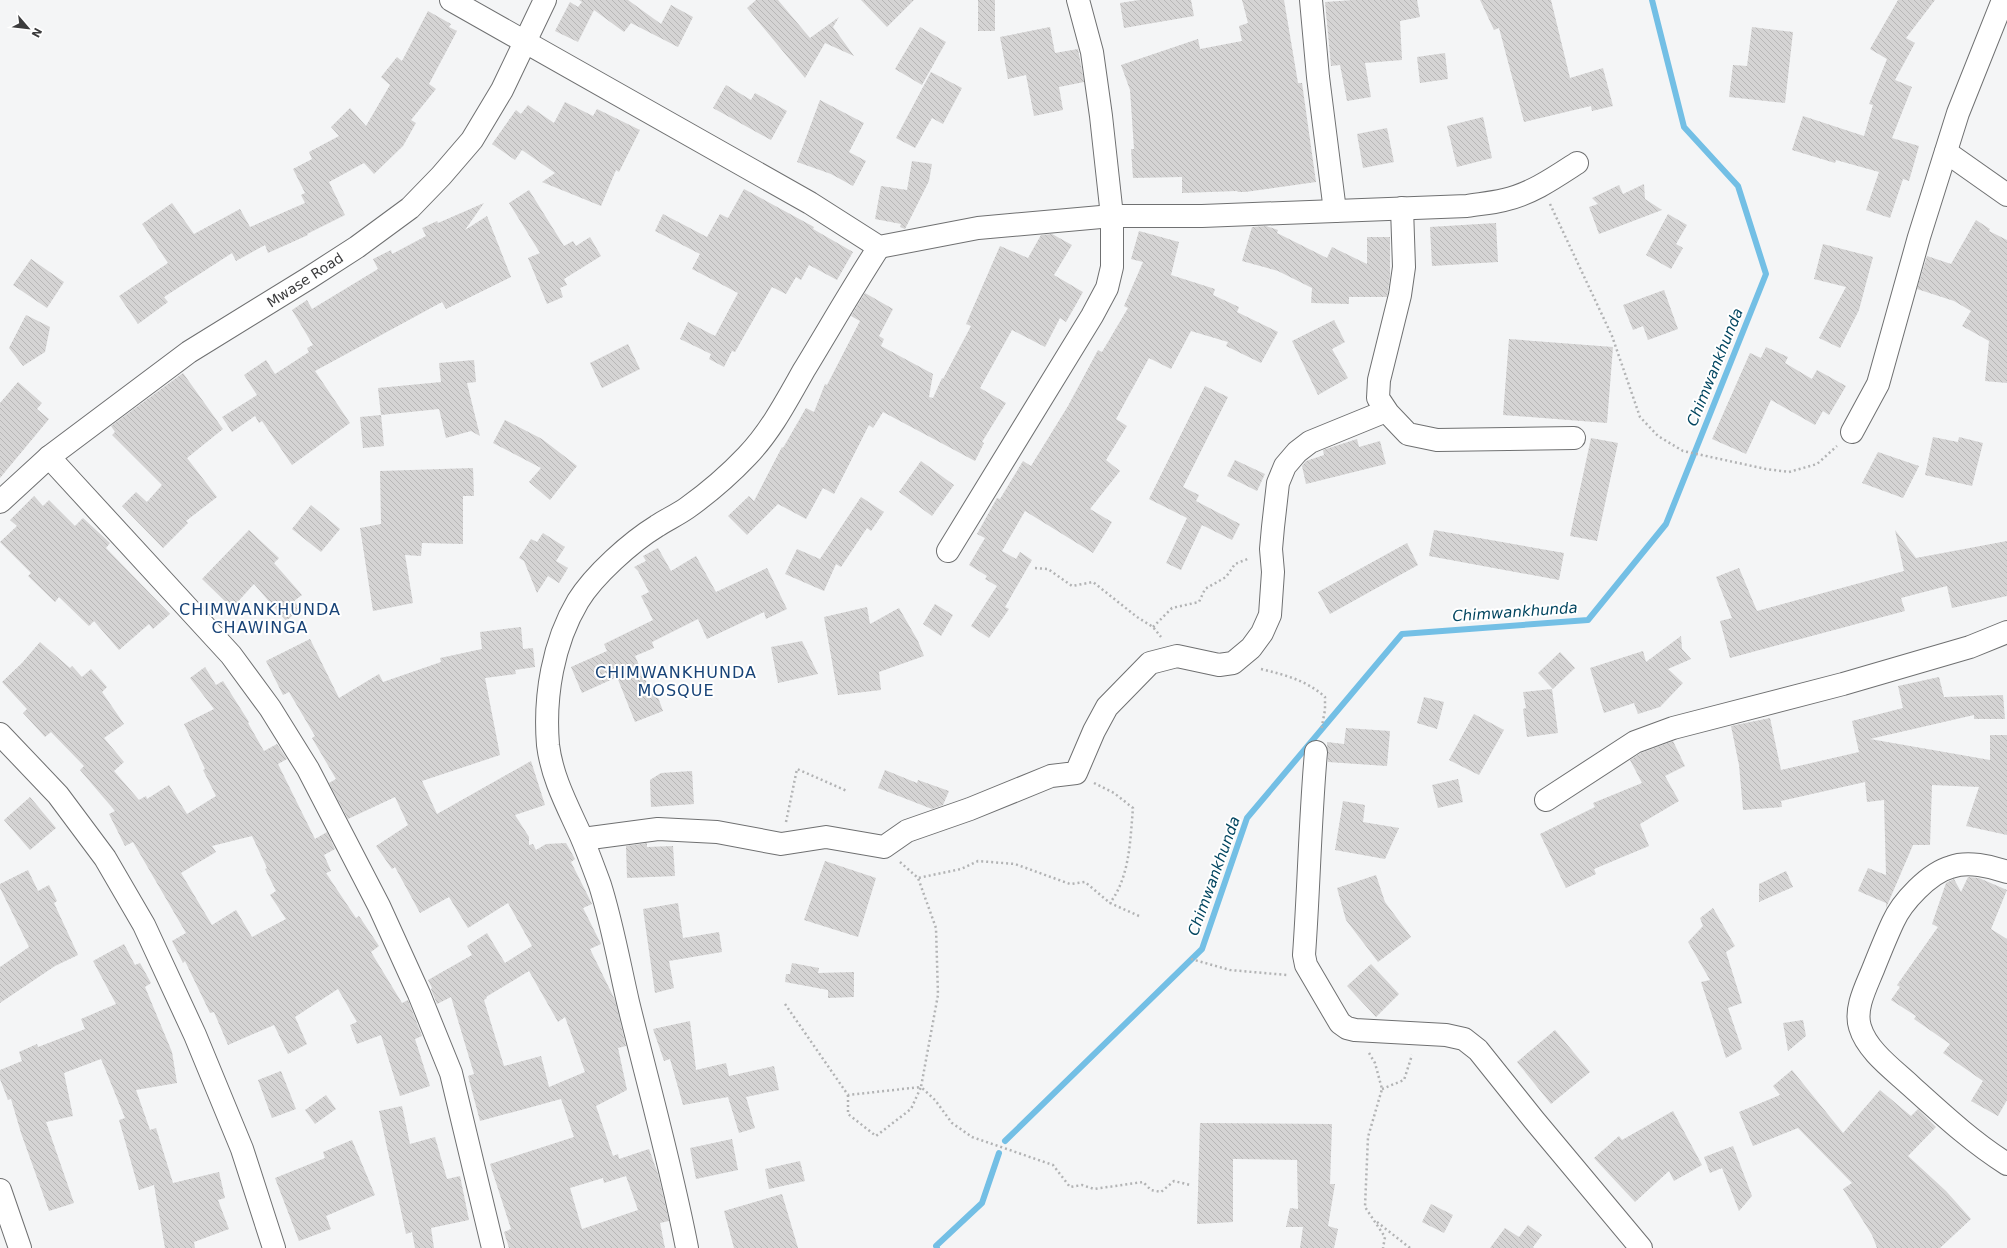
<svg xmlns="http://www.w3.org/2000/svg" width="2007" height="1248" viewBox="0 0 2007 1248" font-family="'DejaVu Sans',sans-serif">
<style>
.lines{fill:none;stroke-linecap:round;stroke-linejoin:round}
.stream{stroke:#73bfe5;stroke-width:6}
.building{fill:url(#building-back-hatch);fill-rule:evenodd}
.minor-casing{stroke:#6f7071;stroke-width:24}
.path{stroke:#b2b3b4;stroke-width:2.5;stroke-dasharray:2 3;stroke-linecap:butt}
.minor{stroke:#fff;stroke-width:22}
.labels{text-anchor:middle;stroke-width:4;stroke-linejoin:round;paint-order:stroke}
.street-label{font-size:14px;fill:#3c3c3d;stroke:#fff}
.water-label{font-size:15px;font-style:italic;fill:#034660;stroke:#fff}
.quarter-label{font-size:16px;letter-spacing:1px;fill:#194478;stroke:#fff}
</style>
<defs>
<pattern id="building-back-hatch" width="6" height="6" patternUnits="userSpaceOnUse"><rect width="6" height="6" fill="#d5d4d4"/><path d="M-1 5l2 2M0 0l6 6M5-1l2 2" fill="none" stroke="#b8b7b7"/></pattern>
</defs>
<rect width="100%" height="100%" fill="#f4f5f6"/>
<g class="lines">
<g class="stream">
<polyline points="1005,1141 1202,949 1247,818 1402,634 1588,620 1666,524 1766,274 1738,186 1684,127 1652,0"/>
<polyline points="937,1248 936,1246 982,1203 999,1153"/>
</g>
</g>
<g class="building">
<polygon points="579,0 628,0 661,24 671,5 693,17 678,47 631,23 624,32 594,10 578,42 555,31 570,2 578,7 582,2"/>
<polygon points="756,0 778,0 810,38 839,17 833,27 854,56 825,43 805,78 747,8"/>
<polygon points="861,0 914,0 887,27"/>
<rect x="978" y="0" width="17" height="31"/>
<polygon points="1139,0 1191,0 1194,16 1124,28 1120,3"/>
<polygon points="1242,0 1284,0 1298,83 1302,83 1316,182 1245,192 1238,192 1237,191 1182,193 1182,177 1133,178 1131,149 1134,149 1130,90 1121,65 1198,39 1200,49 1242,41 1239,26 1248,23"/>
<polygon points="1353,0 1417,0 1420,17 1400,21 1402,60 1365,63 1371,97 1347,101 1340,65 1331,66 1325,2"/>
<polygon points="1480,0 1551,0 1570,78 1603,68 1613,106 1592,111 1591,106 1524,122 1499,28 1494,30"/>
<polygon points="1898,0 1935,0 1906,38 1915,43 1895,80 1912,87 1892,138 1919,146 1909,181 1903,179 1890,218 1866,210 1879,172 1836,160 1835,163 1792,150 1803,116 1864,136 1873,105 1869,104 1887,59 1870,49"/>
<polygon points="428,11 451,24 449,27 457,31 429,84 436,89 411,120 416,123 403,146 374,174 364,163 329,182 345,215 307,234 308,235 268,253 265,245 236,261 232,253 164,297 168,302 138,324 119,296 168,263 142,224 172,203 194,234 240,209 250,227 305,203 301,195 305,193 293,169 312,159 309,152 339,136 331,127 350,108 366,126 390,85 381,77 397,57 402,61"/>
<polygon points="920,27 946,42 922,85 895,69"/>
<polygon points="1050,27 1055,53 1078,49 1084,82 1059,87 1063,110 1034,116 1026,75 1008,79 1000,37"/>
<polygon points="1752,27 1793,32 1785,103 1729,97 1733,65 1747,66"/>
<polygon points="1445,53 1448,79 1420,83 1417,57"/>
<polygon points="931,72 962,88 943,124 932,118 915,148 896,138"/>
<polygon points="726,85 751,100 755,93 787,111 771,140 713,108"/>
<polygon points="820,100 864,123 849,152 866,161 853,186 831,174 797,162"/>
<polygon points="565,102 593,116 597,109 640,130 619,172 616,170 601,206 542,182 555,173 522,150 515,160 492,144 516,110 521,114 528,105 554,123"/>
<polygon points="1483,117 1492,158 1457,167 1447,126"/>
<polygon points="1387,128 1394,162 1363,168 1357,134"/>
<polygon points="912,161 932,164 929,181 905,229 900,227 901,224 875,219 881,186 907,190"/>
<polygon points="1644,184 1645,199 1662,210 1599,234 1589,207 1598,204 1592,198 1619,185 1623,194"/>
<polygon points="744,189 814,227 813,229 853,252 837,280 809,265 801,280 796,277 786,294 772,287 735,352 732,351 724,367 709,359 711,354 680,339 688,322 715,336 738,293 692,269 700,254 655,231 663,214 707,237 720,214 728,218"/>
<polygon points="529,190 564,246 573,241 576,246 590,237 601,256 564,279 567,285 560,288 563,297 547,304 528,258 540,253 509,203"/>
<polygon points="484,203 465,230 487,216 511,277 446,309 442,302 315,371 350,423 292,465 262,421 259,423 255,416 232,432 222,417 257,395 244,375 266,360 275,374 309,352 307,348 313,345 292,310 307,300 312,309 378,269 373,259 391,250 392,254 426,236 422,228 437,221 438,223"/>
<polygon points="1668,214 1687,225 1676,244 1683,248 1671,269 1646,255"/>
<polygon points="1976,220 1990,229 1989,231 2007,240 2007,383 1985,381 1989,341 1962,326 1971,311 1954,301 1917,289 1927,256 1951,264"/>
<polygon points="1496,223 1498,262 1432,266 1430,227"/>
<polygon points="1266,226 1278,230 1277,233 1327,258 1332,247 1367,264 1367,237 1390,237 1390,277 1387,297 1349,297 1349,304 1311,303 1312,288 1278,271 1242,261 1252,227"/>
<polygon points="1139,231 1179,242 1171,275 1215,289 1213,295 1239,307 1237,312 1278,332 1261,363 1226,346 1228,342 1191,331 1171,369 1149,358 1116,419 1127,426 1106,460 1120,471 1090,509 1112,522 1093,553 1025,511 1002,551 1016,559 1020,552 1032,560 1005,607 1009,609 989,638 971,626 997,586 985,579 987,576 969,565 985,538 977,534 997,498 1000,499 1023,461 1031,466 1068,406 1098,350 1102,352 1128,308 1124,306 1143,262 1131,259"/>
<polygon points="1052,234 1072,245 1054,275 1083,292 1066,322 1060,318 1045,347 1012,330 980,388 1006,403 982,442 984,443 975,461 883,412 873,428 869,425 834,494 823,488 806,519 778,504 747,535 728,516 749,496 754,501 782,447 783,448 806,408 814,412 825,384 827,385 860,321 851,316 865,293 893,309 879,336 884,339 881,346 933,374 929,397 933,398 942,378 943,379 971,326 966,324 1000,246 1028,258 1041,235"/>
<polygon points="1823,244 1873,257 1859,310 1840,348 1819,338 1846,287 1814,279"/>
<polygon points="31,259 64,282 47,308 13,285"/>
<polygon points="1664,290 1678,329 1648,340 1643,326 1633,330 1623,305"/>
<polygon points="26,315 50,327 45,352 23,366 9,348"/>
<polygon points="1334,320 1345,342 1332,349 1348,378 1318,395 1292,341"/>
<polygon points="1509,339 1613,347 1607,423 1503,415"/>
<polygon points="628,344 640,369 602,388 590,363"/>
<polygon points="1766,347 1788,357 1785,363 1812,379 1817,370 1846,386 1829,415 1823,411 1815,425 1771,400 1746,454 1712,439 1750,353 1761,358"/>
<polygon points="474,360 476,382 467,383 480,436 471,431 446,438 439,409 381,415 378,388 441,382 439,363"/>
<polygon points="183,373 223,429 187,458 217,497 186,521 188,523 163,548 122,506 136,492 147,502 162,485 112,435 115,432 111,426"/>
<polygon points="18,382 42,403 37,409 49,419 0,478 0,403"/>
<polygon points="1205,386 1228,397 1183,487 1199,495 1196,501 1240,524 1232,540 1202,525 1181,570 1166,563 1187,518 1149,499"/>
<polygon points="381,415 384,446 363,448 360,417"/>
<polygon points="505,420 542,439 577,466 550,500 529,482 541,468 493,443"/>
<polygon points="1933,437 1958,442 1959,437 1983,443 1972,486 1925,475"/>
<polygon points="1591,438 1618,443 1597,541 1570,536"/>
<polygon points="1357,439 1359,447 1380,441 1386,464 1306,484 1302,466 1306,461 1324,455 1323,450"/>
<polygon points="1878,452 1919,466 1903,498 1862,483"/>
<polygon points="1235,460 1265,474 1257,491 1227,476"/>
<polygon points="921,461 954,485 932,516 899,492"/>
<polygon points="473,468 474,496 463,496 463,544 422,543 421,556 405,555 413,603 373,611 360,528 381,524 380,471"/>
<polygon points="34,496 43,506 49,500 75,526 83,518 110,543 106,548 170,614 153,629 149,624 119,650 94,621 89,626 59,597 55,602 28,576 31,573 0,542 17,526 10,520"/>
<polygon points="861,497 884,512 871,531 867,528 841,567 836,564 824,591 785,574 797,549 820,559"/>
<polygon points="311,505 340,529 321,552 292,529"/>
<polygon points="249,530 279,558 274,563 302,595 294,601 300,609 286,621 254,584 232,608 202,579"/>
<polygon points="1434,530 1564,553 1559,580 1429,556"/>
<polygon points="1895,530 1916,558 2007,541 2007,596 1952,608 1947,586 1901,598 1905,611 1730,658 1720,621 1732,618 1716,577 1739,568 1757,611 1904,571"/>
<polygon points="543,533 565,547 556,561 568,568 559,583 548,576 537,593 524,561 519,558 531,539 537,542"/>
<polygon points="1407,543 1418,565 1330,614 1318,592"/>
<polygon points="658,548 671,571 696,556 716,592 767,568 787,609 766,619 764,612 707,639 698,619 652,642 654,648 635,656 650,690 655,689 663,711 635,722 617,677 582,693 571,667 607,651 604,644 653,620 641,596 649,592 638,571 634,567 646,561 643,556"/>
<polygon points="935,604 953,615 941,636 923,624"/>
<polygon points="867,607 870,624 899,608 918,641 924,656 879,672 881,690 838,695 824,617"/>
<path d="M521 627 523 649 533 648 535 667 515 670 516 674 485 678 500 755 422 781 437 814 531 761 545 805 515 815 529 837V845L533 844 536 850 546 844 566 843 575 859 571 862 592 904 583 908 601 944 590 949 615 1000 626 1046 618 1048 627 1090 596 1106 613 1156 618 1154 619 1159 649 1149 658 1174 669 1221 660 1223 665 1248H509L504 1232 511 1229 490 1164 574 1137 561 1099 480 1121 468 1076 474 1074 451 997 437 1004 431 989 432 988 428 980 472 955 467 946 487 933 505 963 532 946 508 903 468 928 449 897 420 913 395 867 392 869 376 846 408 825 395 797 348 819 329 783 336 779 312 738 315 736 289 692 283 695 266 661 310 639 339 698 379 674 383 682 441 662 440 658 482 649 480 632ZM529 971 558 1022 565 1017 585 1072 549 1087 541 1056 504 1066 484 1000 487 998 486 997ZM626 1176 638 1210 582 1229 570 1188 603 1178 604 1183Z"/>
<polygon points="1681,636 1682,649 1691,659 1668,669 1683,683 1660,707 1638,714 1634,703 1604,713 1590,668 1643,651 1646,662"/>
<polygon points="802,641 818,674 778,683 771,647"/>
<path d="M40 642 70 668 72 666 82 677 91 669 107 687 102 692 124 724 104 738 124 762 114 771 139 800 146 796 147 799 169 785 187 814 216 796 203 770 205 769 184 724 214 709 190 678 205 667 216 685 223 681 249 722 248 723 264 751 277 744 287 759 278 764 315 839 327 832 335 849 324 855 331 871 326 873 356 918 359 916 379 946 371 952 402 1003 408 1000 422 1036 415 1039 430 1086 400 1096 381 1035 357 1044 350 1025 357 1022 338 989 295 1017 307 1044 288 1054 274 1025 228 1045 214 1012 210 1013 185 961 183 963 172 941 186 933 133 842 125 846 109 814 115 811 80 770 84 766 51 732 45 737 23 713 27 709 2 682 22 663ZM252 836 267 868 265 869 276 891 270 895 286 919 252 937 236 910 212 925 181 873 216 852 212 846Z"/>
<polygon points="1560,652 1575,668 1553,689 1538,673"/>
<polygon points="1939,677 1944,697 2003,695 2005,719 1974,719 1974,715 1870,739 1990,760 1990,735 2007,735 2007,835 1966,826 1979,787 1932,785 1930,845 1913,845 1886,908 1886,903 1858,891 1868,868 1886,875 1884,800 1867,802 1865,782 1781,801 1782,807 1743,810 1739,765 1731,726 1770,718 1781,770 1859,752 1852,721 1903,708 1898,686"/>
<polygon points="1552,689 1558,733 1527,737 1523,709 1526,708 1523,692"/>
<polygon points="1424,697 1444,702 1437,729 1417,723"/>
<polygon points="1474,714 1504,730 1479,775 1449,760"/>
<polygon points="1346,728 1390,731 1387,766 1328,762 1327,742 1344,744"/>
<polygon points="1673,741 1685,766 1665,776 1679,801 1640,824 1649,846 1594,869 1596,874 1566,888 1540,834 1595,807 1593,803 1642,783 1630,760 1641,753"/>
<polygon points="885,770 917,783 918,780 949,791 943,805 932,809 878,788"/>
<polygon points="692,771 694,804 651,807 650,780 661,773"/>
<polygon points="1458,779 1463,802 1438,808 1432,785"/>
<polygon points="30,797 56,828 30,850 4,820"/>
<polygon points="1343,801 1365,805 1363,822 1399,828 1385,859 1335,850"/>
<polygon points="647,843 647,847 673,846 675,876 627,878 626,846"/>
<polygon points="825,861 876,878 858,937 804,920"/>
<polygon points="28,870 38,891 49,885 57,901 54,903 78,955 55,966 0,1003 0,967 29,947 0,888 0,884"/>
<polygon points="1786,871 1793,887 1759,902 1759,884"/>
<polygon points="1376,875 1385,902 1411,937 1378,962 1346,920 1337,888"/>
<polygon points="1968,877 1979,878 2007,890 1991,929 2007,939 2007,1100 1998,1116 1971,1101 1983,1081 1943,1053 1950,1044 1914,1019 1916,1016 1891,1000 1900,987 1897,985 1938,927 1932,924 1946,883 1954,879 1961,892"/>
<polygon points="678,903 683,938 719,932 722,952 669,961 674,988 655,993 643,909"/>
<polygon points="1713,908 1735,946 1726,952 1742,1003 1728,1008 1742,1049 1726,1058 1701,982 1710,980 1688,942 1703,926 1700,918"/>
<polygon points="124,944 135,965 140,963 151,983 145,987 172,1052 177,1083 136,1090 150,1130 156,1128 173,1183 219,1172 225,1198 218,1200 229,1229 194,1242 195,1248 165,1248 154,1185 139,1190 119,1120 125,1118 101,1059 64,1073 73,1116 46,1122 74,1203 49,1211 21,1133 11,1099 8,1100 0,1079 0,1070 22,1061 19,1052 37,1044 38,1047 85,1029 81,1019 116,1004 93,961"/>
<polygon points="792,963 819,968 818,973 854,972 854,997 828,998 828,990 785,982 786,974 790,974"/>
<polygon points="1371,964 1399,994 1376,1017 1347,986"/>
<polygon points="1803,1020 1806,1036 1788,1051 1783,1023"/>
<polygon points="690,1021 696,1070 726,1063 729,1076 774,1066 779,1090 746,1097 755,1128 739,1133 728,1097 683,1105 670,1059 664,1061 653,1029"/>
<polygon points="1555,1030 1590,1072 1551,1104 1517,1062"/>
<polygon points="1792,1070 1843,1133 1880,1090 1911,1116 1918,1109 1936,1127 1908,1156 1946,1191 1971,1219 1940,1248 1877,1248 1872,1235 1843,1189 1852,1183 1798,1128 1753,1146 1739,1112 1780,1095 1773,1086"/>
<polygon points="281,1071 296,1109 272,1118 258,1080"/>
<polygon points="326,1095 336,1109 315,1124 305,1110"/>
<polygon points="402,1106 410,1144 435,1137 447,1179 460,1176 469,1220 431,1228 434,1248 415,1248 412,1232 406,1234 379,1111"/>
<polygon points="1673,1111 1702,1165 1674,1181 1669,1171 1635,1202 1594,1158 1619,1136 1622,1140"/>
<polygon points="1200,1123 1332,1124 1330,1184 1335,1184 1328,1226 1338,1229 1334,1248 1300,1248 1303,1227 1286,1227 1290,1208 1298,1209 1297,1160 1233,1159 1233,1222 1197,1224"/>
<polygon points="732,1139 738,1170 696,1179 690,1148"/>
<polygon points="352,1140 375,1195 326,1216 331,1229 299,1241 275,1178 325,1158 323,1152"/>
<polygon points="1733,1146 1752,1196 1739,1211 1722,1168 1710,1173 1704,1157"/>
<polygon points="800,1161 805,1181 769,1189 765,1169"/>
<polygon points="782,1194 798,1248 734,1248 724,1211"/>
<polygon points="1431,1204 1453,1215 1444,1233 1422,1222"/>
<polygon points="1528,1225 1542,1235 1533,1247 1534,1248 1490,1248 1505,1228 1519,1237"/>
</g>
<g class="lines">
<defs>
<g id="minor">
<path d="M451 0 810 203 879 247 978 228 1112 216H1202L1467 206C1479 204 1492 203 1504 200 1531 194 1554 178 1577 163"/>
<polyline points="1311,0 1318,77 1335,211"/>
<polyline points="1946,152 2007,195"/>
<polyline points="1402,208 1404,267 1400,295 1379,380 1378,398 1388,413 1408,434 1437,440 1574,438"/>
<polyline points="1852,432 1878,384 1919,237 1958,113 2003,0"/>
<polyline points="49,457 231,655 270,708 308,769 379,906 419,994 451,1073 493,1248"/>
<polyline points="0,502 49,457 189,352 309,278 357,247 410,208 441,176 472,140 502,90 545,0"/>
<polyline points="948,551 1092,316 1107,288 1112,267 1112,216 1101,116 1092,52 1078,0"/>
<polyline points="0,734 58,795 105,858 144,925 195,1035 242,1149 274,1248"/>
<path d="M1316 752C1310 819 1309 887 1304 955L1306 965 1340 1023 1347 1028 1355 1030 1446 1035 1464 1039 1478 1050 1534 1120 1641 1248"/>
<polyline points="1546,800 1635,742 1673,728 1843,684 1970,647 2007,632"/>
<polyline points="583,839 658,829 717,832 781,844 826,837 884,847 907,831 970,809 1051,776 1076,773 1094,731 1107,707 1150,663 1177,656 1219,665 1233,663 1251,648 1262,633 1270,615 1273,572 1271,549 1273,527 1278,483 1285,466 1297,452 1310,442 1386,411"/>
<path d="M2007 872C1991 866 1967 861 1951 867 1929 873 1902 902 1893 922 1886 937 1880 952 1874 967 1867 985 1854 1008 1860 1027 1867 1051 1894 1070 1911 1086 1942 1114 1972 1142 2007 1164"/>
<polyline points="0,1190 20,1248"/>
<path d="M687 1248C671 1165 648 1084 628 1002 619 963 612 923 600 885 594 869 588 852 581 836 568 807 552 778 548 745 544 696 553 643 578 601 594 575 631 542 657 526 666 520 677 515 687 508 708 493 729 475 747 456 771 431 787 400 804 370 829 329 853 287 879 247"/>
</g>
</defs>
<use href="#minor" class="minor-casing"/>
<g class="path">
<polyline points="1550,204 1612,336 1640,417 1658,436 1683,451 1766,469 1789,472 1817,464 1837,446"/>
<polyline points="1035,568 1048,569 1072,586 1093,582 1137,617 1153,627 1161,637"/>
<polyline points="1153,627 1172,608 1199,602 1205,589 1226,577 1235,564 1250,558"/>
<path d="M1261 669C1285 675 1306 680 1325 697V710L1321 731"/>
<path d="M1094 783 1114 793 1133 808C1130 841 1130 876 1110 903"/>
<polyline points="786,822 797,769 847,791"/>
<polyline points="900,862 918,878 961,869 978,861 1015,864 1070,884 1085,882 1110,903 1139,916"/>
<polyline points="1191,959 1230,970 1287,975"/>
<polyline points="785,1004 848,1095 921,1087 938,995 936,928 918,878"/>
<polyline points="1369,1053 1375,1063 1382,1089 1368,1137 1365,1207 1385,1237 1383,1248"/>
<polyline points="1382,1089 1404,1080 1412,1055"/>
<polyline points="848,1095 848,1114 876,1136 911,1109 921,1087 935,1100 952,1123 972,1137 1053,1165 1070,1187 1082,1185 1094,1189 1143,1182 1151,1190 1161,1192 1174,1181 1190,1185"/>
<polyline points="1377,1222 1410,1248"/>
</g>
<use href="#minor" class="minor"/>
</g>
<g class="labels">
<g class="street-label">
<text transform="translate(305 280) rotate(-33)" y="5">Mwase Road</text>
</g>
<g class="water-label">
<text transform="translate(1715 367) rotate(-68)" y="5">Chimwankhunda</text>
<text transform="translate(1515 612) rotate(-4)" y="5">Chimwankhunda</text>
<text transform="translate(1214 876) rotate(-70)" y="5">Chimwankhunda</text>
</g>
<g class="quarter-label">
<text x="260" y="615">CHIMWANKHUNDA<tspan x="260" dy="18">CHAWINGA</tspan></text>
<text x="676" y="678">CHIMWANKHUNDA<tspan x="676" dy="18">MOSQUE</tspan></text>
</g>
</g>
<g transform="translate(28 28) rotate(118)" stroke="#ffffff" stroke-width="3" paint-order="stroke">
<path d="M0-3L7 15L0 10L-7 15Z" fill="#3c3c3d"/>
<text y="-6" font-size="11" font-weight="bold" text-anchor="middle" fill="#3c3c3d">N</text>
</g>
</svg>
